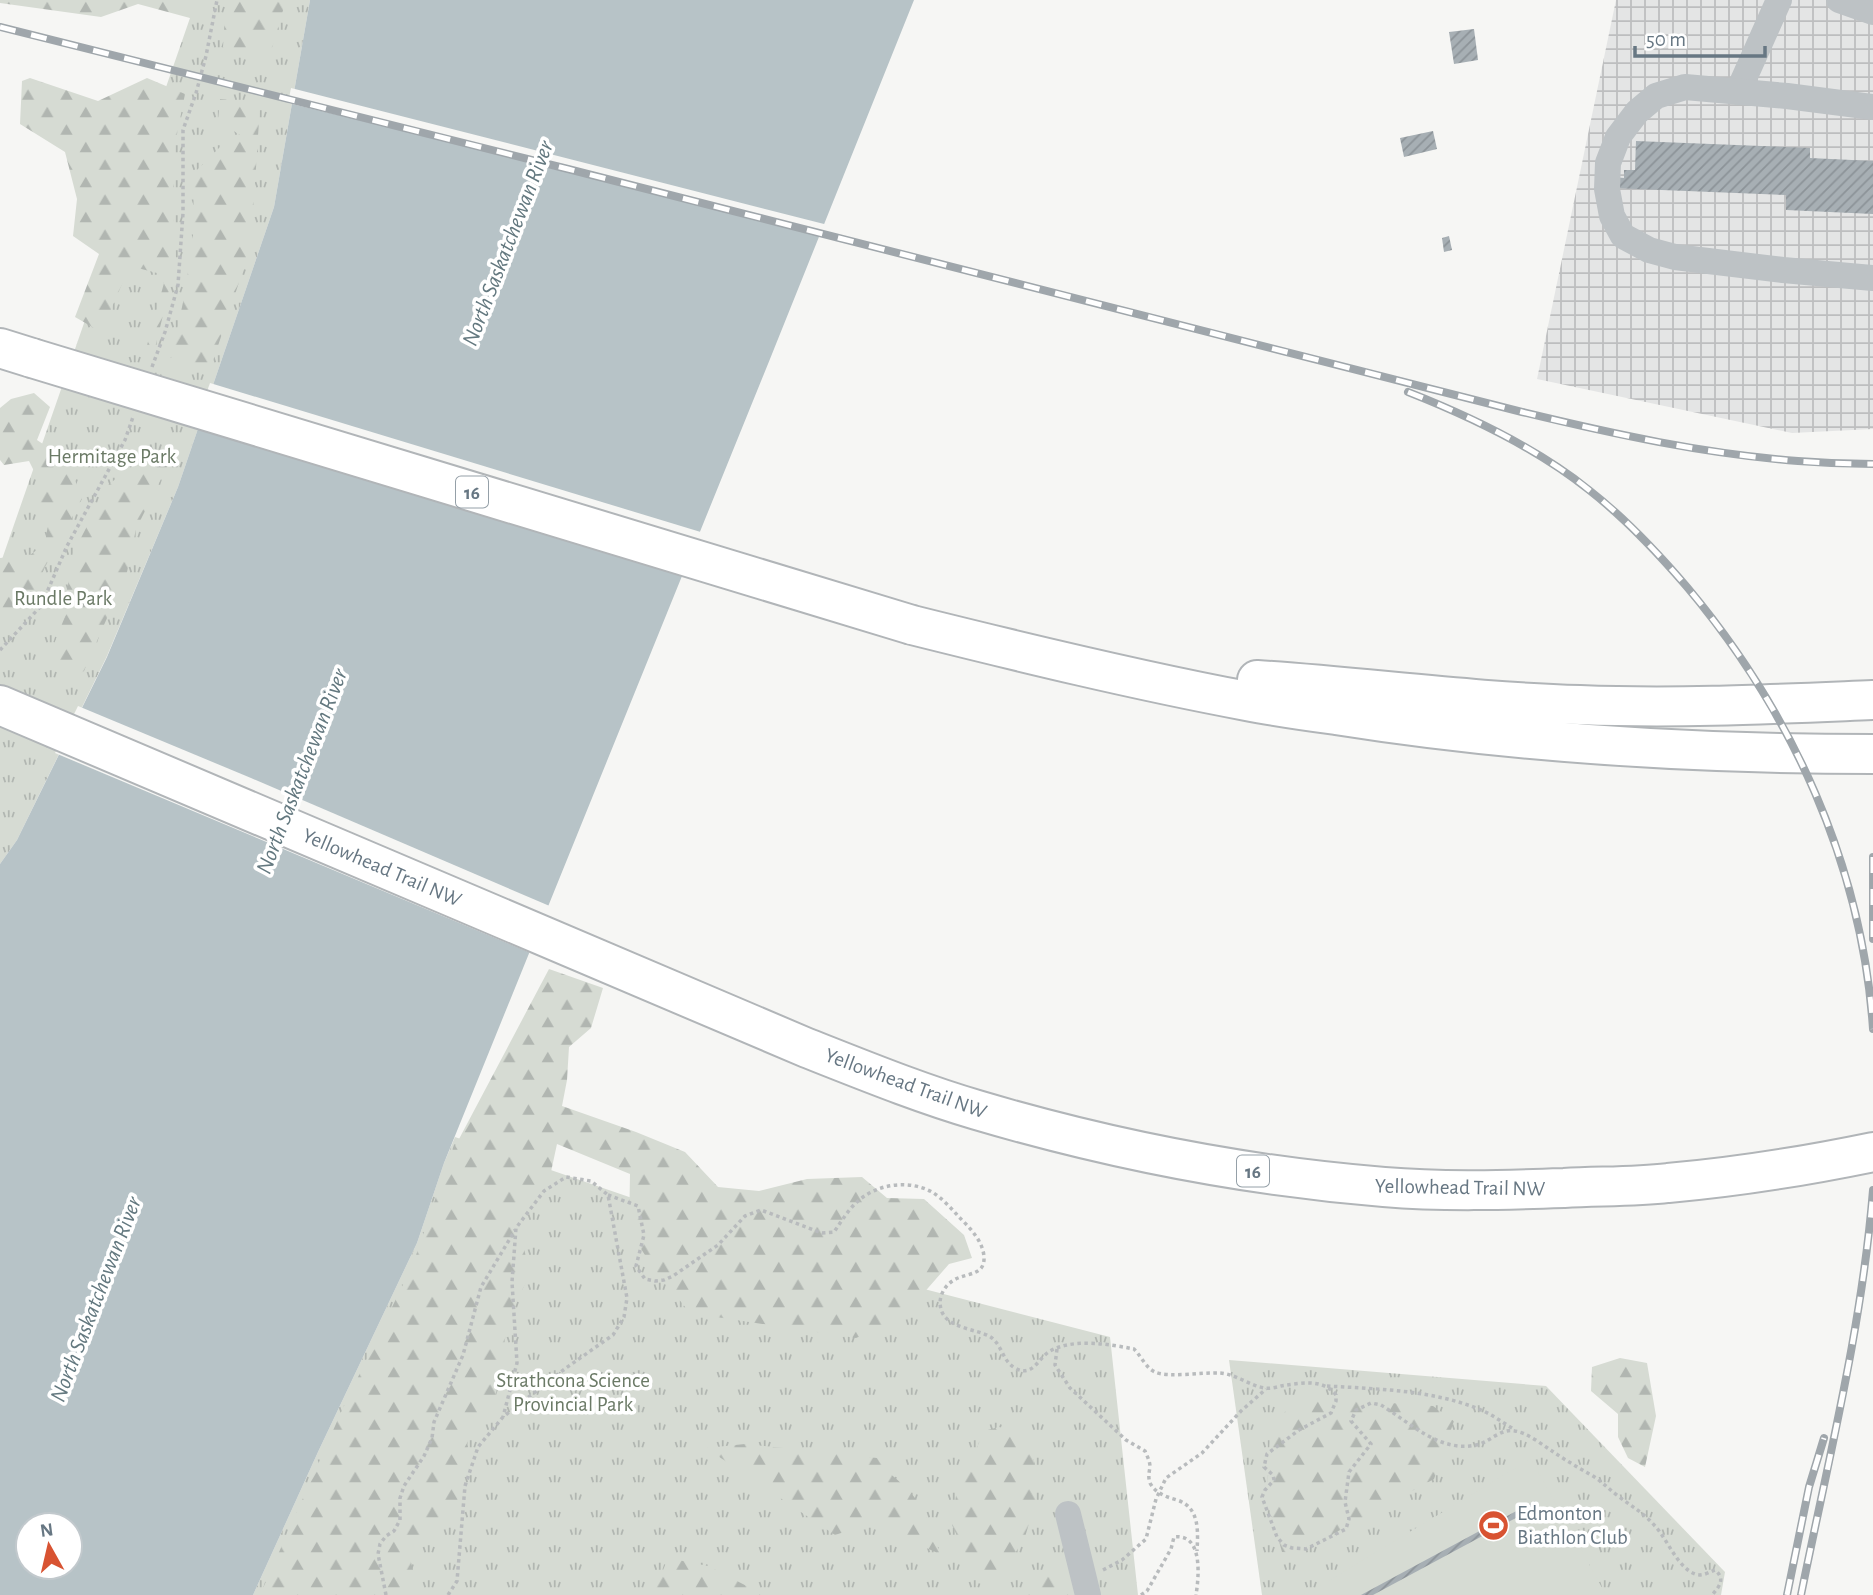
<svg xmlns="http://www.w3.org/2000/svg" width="1873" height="1595" viewBox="0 0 1873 1595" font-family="'Alegreya Sans',sans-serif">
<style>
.industrial{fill:url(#industrial-grid)}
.grass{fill:url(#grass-tufts)}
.forest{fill:url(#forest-firs)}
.pitch{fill:#d6dbd3}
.water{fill:#b7c3c7;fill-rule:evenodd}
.pier{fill:#f6f6f4}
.building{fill:url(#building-hatch)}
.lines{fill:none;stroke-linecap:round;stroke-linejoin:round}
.highway-casing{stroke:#b1b5b8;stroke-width:42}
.path{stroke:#b8bbbd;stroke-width:3.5;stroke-dasharray:3.5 3.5;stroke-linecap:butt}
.minor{stroke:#bdc2c5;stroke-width:26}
.highway{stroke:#fff;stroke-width:38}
.rail-casing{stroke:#9fa6ab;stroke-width:8}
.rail{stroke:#fff;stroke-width:5;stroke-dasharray:16;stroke-linecap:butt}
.highway-bridge-casing{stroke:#b1b5b8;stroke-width:42;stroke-linecap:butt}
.highway-bridge{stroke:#fff;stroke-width:38}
.labels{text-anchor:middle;stroke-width:7;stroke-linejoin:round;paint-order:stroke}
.shield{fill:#fff;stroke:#95a0a8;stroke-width:2}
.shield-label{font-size:19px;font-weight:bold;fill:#677783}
.park-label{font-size:21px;fill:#6b7a66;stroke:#fff}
.street-label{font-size:21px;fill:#677783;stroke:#fff}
.poi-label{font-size:21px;fill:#677783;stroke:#fff;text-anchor:start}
.water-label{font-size:23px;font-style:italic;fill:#63787f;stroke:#fff}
</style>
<defs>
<pattern id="industrial-grid" width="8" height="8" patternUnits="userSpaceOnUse" patternTransform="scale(1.75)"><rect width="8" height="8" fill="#e4e5e5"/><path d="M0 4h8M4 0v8" fill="none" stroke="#bdbebf"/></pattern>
<pattern id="grass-tufts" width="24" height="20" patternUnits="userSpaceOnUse" patternTransform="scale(1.75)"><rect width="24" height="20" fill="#d6dbd3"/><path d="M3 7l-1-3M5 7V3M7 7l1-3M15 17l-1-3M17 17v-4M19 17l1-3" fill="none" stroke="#b1b6b1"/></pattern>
<pattern id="forest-firs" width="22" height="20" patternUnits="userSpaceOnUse" patternTransform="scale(1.75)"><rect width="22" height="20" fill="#d6dbd3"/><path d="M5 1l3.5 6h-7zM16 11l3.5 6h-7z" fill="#b1b6b1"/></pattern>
<pattern id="building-hatch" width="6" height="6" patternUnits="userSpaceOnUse" patternTransform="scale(1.75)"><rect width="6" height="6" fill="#a7afb4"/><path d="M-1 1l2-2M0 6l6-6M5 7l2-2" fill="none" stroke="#8c9398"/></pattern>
</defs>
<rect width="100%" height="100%" fill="#f6f6f4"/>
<polygon class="industrial" points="1616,0 1873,0 1873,429 1792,433 1537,379"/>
<g class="grass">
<polygon points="175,0 310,0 274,207 178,487 107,656 17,840 0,864 0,565 190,18"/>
<polygon points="455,1137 812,1260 1110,1337 1138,1595 253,1595 318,1452 417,1243 444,1163"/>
<polygon points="1229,1360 1546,1386 1725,1572 1721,1595 1262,1595"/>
</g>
<g class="forest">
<polygon points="0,0 201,0 190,18 138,4 101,17 0,3"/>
<polygon points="226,0 286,0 270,55 223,47"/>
<polygon points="30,78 98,101 147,78 185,94 175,144 173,202 176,262 155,348 146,349 164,283 157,273 130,266 101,332 75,317 99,254 73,236 77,199 65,152 20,124 22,81"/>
<polygon points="220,99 242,101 260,105 251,246 210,370 170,363 185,293 193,235 194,173 220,147 240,135 218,121"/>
<polygon points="34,393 50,407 37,440 68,461 82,499 45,567 28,605 0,632 0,558 30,555 45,544 49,518 30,507 38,479 29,461 4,465 0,460 0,408 11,399"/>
<polygon points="169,463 136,529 127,572 84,671 63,684 50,654 66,614 70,559 109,484 136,464"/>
<polygon points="549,969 603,988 591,1028 569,1047 567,1080 562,1106 636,1132 685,1152 718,1187 759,1191 807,1179 862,1177 887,1198 924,1199 964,1235 972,1258 949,1264 901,1319 856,1338 690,1313 652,1266 629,1230 630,1174 557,1144 549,1181 519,1219 529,1275 508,1321 493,1412 471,1423 455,1516 408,1551 417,1585 410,1595 260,1595 343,1408 413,1264 450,1156"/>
<polygon points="1620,1358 1647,1363 1656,1416 1645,1467 1628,1458 1618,1437 1618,1414 1591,1391 1592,1367"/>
<polygon points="1306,1397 1433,1406 1454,1421 1434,1479 1296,1554 1282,1552 1267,1498 1270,1435 1290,1404"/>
<polygon points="999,1427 1021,1432 1034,1461 1036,1500 1025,1537 994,1588 978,1583 969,1561 952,1525 956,1496 984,1431"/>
<path d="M745 1444 877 1458C885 1471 894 1476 904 1486 925 1505 932 1529 940 1554L915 1543 883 1519 835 1535 706 1448Z"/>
<polygon points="668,1558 708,1566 764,1595 657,1595 654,1592"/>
<polygon points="1044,1571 1063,1574 1069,1595 1025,1595"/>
</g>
<polygon class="pitch" points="1531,1459 1606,1595 1302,1595 1313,1590"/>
<path class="water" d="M310 0H914L770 359 444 1163 417 1243 318 1452 253 1595H0V864L17 840 107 657 178 487 274 207ZM28 1525H70V1567H28Z"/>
<g class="pier">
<polygon points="291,88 828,225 823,237 601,178 288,103"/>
<polygon points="210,383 704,533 687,574 195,425"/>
<polygon points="78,706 251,778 552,907 533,954 55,753"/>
</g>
<g class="building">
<polygon points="1474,29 1478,60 1454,64 1449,32"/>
<polygon points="1433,131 1437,149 1404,157 1400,138"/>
<polygon points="1636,141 1810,148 1810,158 1873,161 1873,214 1786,210 1786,195 1612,188 1612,177 1624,178 1624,170 1635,170"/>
<polygon points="1449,236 1452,250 1444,252 1442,238"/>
<polygon points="1535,1501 1538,1506 1373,1595 1361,1595"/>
</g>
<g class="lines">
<defs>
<g id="highway">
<polyline points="0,348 32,358"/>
<path d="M912 625C1024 653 1135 680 1247 701 1277 707 1306 711 1336 715 1513 743 1694 754 1873 754"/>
<path d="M1257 680C1365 687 1472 702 1580 705 1678 709 1776 704 1873 700"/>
<path d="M0 705 807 1048C863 1070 919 1093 977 1110 1109 1149 1247 1176 1384 1187 1444 1192 1504 1190 1564 1188 1599 1186 1634 1187 1668 1183 1737 1177 1805 1166 1873 1152"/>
</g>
</defs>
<use href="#highway" class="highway-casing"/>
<g class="path">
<polyline points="152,367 165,332 178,285 183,213 183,130 196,93 206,56 217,0"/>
<polyline points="0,650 41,606 67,546 125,440 133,417"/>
<path d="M608 1195 638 1206 644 1235 636 1266 645 1279 655 1281 664 1280 673 1276 718 1245 745 1216 761 1210 822 1233 834 1232C841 1222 848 1210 857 1202 876 1184 908 1179 932 1192 942 1198 951 1208 959 1217 970 1228 983 1241 984 1257 985 1274 970 1273 958 1278 945 1283 936 1298 942 1312 949 1328 975 1329 989 1336 1002 1343 1002 1361 1015 1368 1033 1378 1038 1358 1050 1351 1074 1338 1108 1344 1134 1349 1141 1356 1146 1368 1155 1372 1169 1378 1203 1372 1220 1373 1236 1374 1250 1386 1265 1388 1270 1389 1277 1387 1281 1386 1300 1383 1323 1378 1336 1395V1401L1331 1413 1299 1430 1267 1454 1264 1467 1273 1475 1274 1480 1265 1490 1262 1497 1277 1537 1284 1545 1292 1548 1306 1549 1346 1529 1349 1519 1345 1502 1349 1472 1371 1444 1351 1421 1356 1410 1371 1403 1381 1405C1409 1422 1440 1453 1476 1445 1489 1443 1500 1428 1515 1431 1528 1433 1541 1444 1552 1451 1565 1460 1579 1468 1593 1476 1602 1482 1609 1489 1618 1496 1631 1506 1644 1513 1655 1526 1668 1540 1677 1567 1695 1574 1702 1577 1709 1572 1715 1570 1726 1579 1719 1587 1712 1595"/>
<path d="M1057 1349 1055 1365 1070 1388 1126 1440 1145 1451C1147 1456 1150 1461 1150 1467 1149 1473 1148 1477 1150 1483 1156 1494 1167 1497 1177 1500 1200 1507 1198 1532 1197 1551"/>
<path d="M1327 1386C1378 1389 1434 1390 1481 1410 1493 1415 1503 1423 1514 1429"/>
<polyline points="1103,1570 1122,1560 1146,1539 1156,1499 1166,1478 1202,1453 1241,1411 1266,1389"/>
<polyline points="386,1595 378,1554 380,1544 386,1536 394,1531 400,1520 400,1498 404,1486 424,1456 432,1438 434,1422 463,1355 481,1287 515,1230"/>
<polyline points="448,1595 457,1581 465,1486 478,1447 503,1417 566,1368 613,1335 624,1317 627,1298 608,1195 591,1181 566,1177 544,1191 516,1228 512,1282 517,1363 503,1417"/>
<path d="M1141 1595 1147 1591 1171 1549 1174 1537C1203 1533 1199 1576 1196 1595"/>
</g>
<g class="minor">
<polyline points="1839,0 1873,12"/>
<polyline points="1738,92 1779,0"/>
<polyline points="1873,107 1787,96 1685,87 1656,96 1637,112 1618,137 1608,163 1607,189 1612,216 1623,236 1649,250 1675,257 1783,270 1873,278"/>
<polyline points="1068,1514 1088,1595"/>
</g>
<use href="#highway" class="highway"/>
<defs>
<g id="rail">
<path d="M0 27 568 169 1522 412C1613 434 1705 454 1798 461 1823 463 1848 464 1873 464"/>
<path d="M1408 392C1469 416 1537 448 1589 490 1625 518 1657 552 1687 587 1792 712 1862 865 1873 1029"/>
<polyline points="1873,857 1873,939"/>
<polyline points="1787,1595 1809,1487 1824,1438"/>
<path d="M1801 1595C1828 1461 1862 1327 1873 1190"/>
</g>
</defs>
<use href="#rail" class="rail-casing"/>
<use href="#rail" class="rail"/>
<defs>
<polyline id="highway-bridge" points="32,358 912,625"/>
</defs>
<use href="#highway-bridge" class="highway-bridge-casing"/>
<use href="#highway-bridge" class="highway-bridge"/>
</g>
<defs>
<symbol id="stadium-disc" viewBox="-11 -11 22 22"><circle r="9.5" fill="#d85332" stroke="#fff"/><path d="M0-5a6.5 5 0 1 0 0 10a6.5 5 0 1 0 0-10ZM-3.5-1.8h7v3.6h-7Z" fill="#fff"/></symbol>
</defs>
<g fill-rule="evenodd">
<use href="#stadium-disc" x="1476" y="1508" width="35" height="35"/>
</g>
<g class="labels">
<g class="shield">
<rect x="456" y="476.5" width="32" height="31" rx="5"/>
<rect x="1237" y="1155.5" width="32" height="31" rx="5"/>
</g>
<g class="shield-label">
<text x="472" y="499">16</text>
<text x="1253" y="1178">16</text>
</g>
<g class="park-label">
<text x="112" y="463">Hermitage Park</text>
<text x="63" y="605">Rundle Park</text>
<text x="573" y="1387">Strathcona Science<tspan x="573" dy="24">Provincial Park</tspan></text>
</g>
<g class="street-label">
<text transform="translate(382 867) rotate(23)" y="7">Yellowhead Trail NW</text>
<text transform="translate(906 1083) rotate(20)" y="7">Yellowhead Trail NW</text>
<text transform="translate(1460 1187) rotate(1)" y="7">Yellowhead Trail NW</text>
</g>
<g class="poi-label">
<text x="1517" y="1520">Edmonton<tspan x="1517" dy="24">Biathlon Club</tspan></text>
</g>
<g class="water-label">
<text transform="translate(507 243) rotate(-69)" y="8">North Saskatchewan River</text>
<text transform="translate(301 771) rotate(-69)" y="8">North Saskatchewan River</text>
<text transform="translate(95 1299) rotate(-69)" y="8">North Saskatchewan River</text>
</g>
</g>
<g transform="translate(49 1546) rotate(352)"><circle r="33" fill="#ffffff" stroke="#c2c9cd" stroke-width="2"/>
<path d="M0-5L12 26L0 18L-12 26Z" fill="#d85332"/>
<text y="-10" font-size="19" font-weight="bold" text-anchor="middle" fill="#677783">N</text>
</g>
<path d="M1635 46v10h130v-10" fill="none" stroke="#677783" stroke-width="3.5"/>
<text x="1646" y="46" font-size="21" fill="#677783" stroke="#ffffff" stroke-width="5" paint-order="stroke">50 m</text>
</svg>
